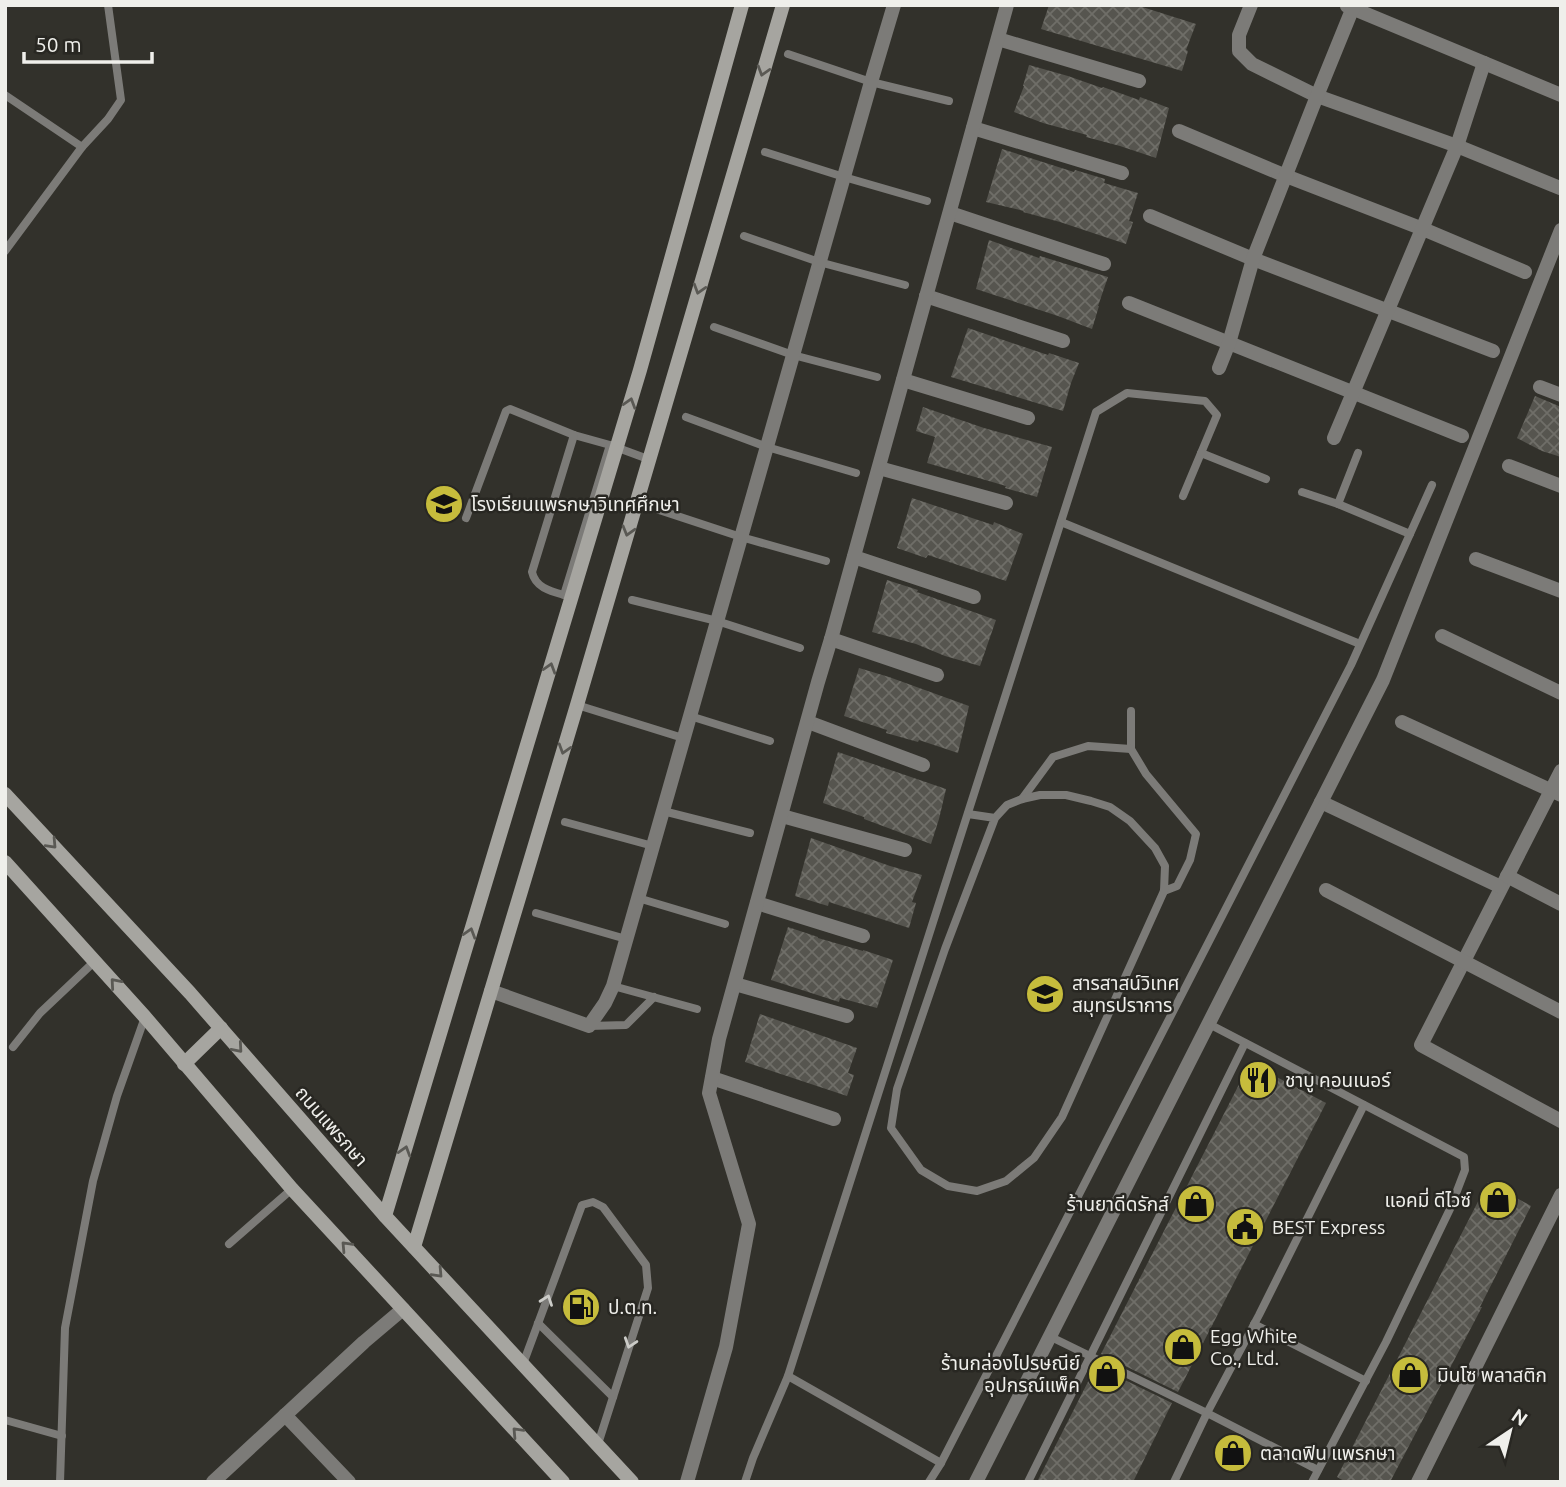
<svg xmlns="http://www.w3.org/2000/svg" width="1566" height="1487" viewBox="0 0 1566 1487" font-family="Ubuntu,'Noto Sans Thai',sans-serif">
<style>
.building{fill:url(#building-cross-hatch)}
.lines{fill:none;stroke-linecap:round;stroke-linejoin:round}
.lane{stroke:#7c7b78;stroke-width:8}
.street{stroke:#7c7b78;stroke-width:14}
.secondary{stroke:#a6a5a0;stroke-width:14}
.oneway{stroke:#5a5954}
.oneway2{stroke:#ccccc8}
.labels{text-anchor:middle;stroke-width:5;stroke-linejoin:round;paint-order:stroke}
.poi-label{font-size:19px;fill:#efefeb;stroke:#282722;text-anchor:start}
.street-label{font-size:19px;fill:#efefeb;stroke:#282722}
</style>
<defs>
<pattern id="building-cross-hatch" width="8" height="8" patternUnits="userSpaceOnUse" patternTransform="scale(1.75)"><rect width="8" height="8" fill="#56554f"/><path d="M0 0l8 8M0 8l8-8" fill="none" stroke="#6f6e68"/></pattern>
</defs>
<rect width="100%" height="100%" fill="#32312b"/>
<g class="building">
<polygon points="1049,5 1136,5 1196,24 1186,50 1188,51 1182,71 1041,29"/>
<polygon points="1029,65 1068,76 1102,88 1103,87 1139,100 1140,97 1169,108 1156,158 1120,146 1086,137 1087,135 1043,123 1014,112 1024,86 1023,86"/>
<polygon points="1002,149 1074,172 1075,170 1105,179 1104,183 1138,193 1129,221 1133,222 1126,244 1060,222 1023,212 1024,211 986,202"/>
<polygon points="989,240 1039,258 1040,256 1108,277 1098,306 1099,306 1092,329 1058,316 976,289"/>
<polygon points="968,328 1048,355 1049,353 1079,363 1071,383 1063,411 951,377"/>
<polygon points="1535,396 1561,407 1561,457 1542,451 1517,438"/>
<polygon points="923,407 984,428 1052,447 1037,497 1005,488 1006,486 927,463 935,437 916,431"/>
<polygon points="912,498 993,525 994,522 1023,534 1006,581 928,555 926,558 897,548"/>
<polygon points="887,580 918,590 917,592 996,620 980,666 945,656 916,644 872,632"/>
<polygon points="859,668 889,677 969,706 958,753 919,740 918,742 886,733 887,730 844,716"/>
<polygon points="838,752 946,789 939,819 931,844 864,819 864,817 823,803"/>
<polygon points="811,838 890,866 922,875 912,902 916,903 909,928 829,902 828,906 795,896"/>
<polygon points="788,927 818,937 818,938 863,951 863,950 893,960 877,1008 840,998 839,1002 771,980"/>
<polygon points="760,1014 857,1048 848,1073 854,1075 847,1096 745,1062"/>
<polygon points="1250,1063 1326,1103 1178,1392 1101,1354"/>
<polygon points="1488,1182 1531,1206 1480,1307 1482,1307 1390,1482 1346,1482 1337,1477"/>
<polygon points="1096,1366 1172,1403 1133,1482 1037,1482"/>
</g>
<g class="lines">
<g class="lane">
<polyline points="788,54 871,82 949,101"/>
<polyline points="5,95 82,147 108,119 121,100 108,5"/>
<polyline points="765,152 844,177 927,201"/>
<polyline points="744,236 819,262 905,285"/>
<polyline points="5,251 82,147"/>
<polyline points="714,327 793,355 877,377"/>
<polyline points="686,417 767,447 856,473"/>
<polyline points="574,435 610,445 648,459"/>
<polyline points="1201,453 1266,479"/>
<polyline points="1302,492 1338,504 1410,534"/>
<polyline points="1338,504 1358,453"/>
<polyline points="659,510 741,537 826,561"/>
<path d="M466 518 506 411 510 409 574 435 532 572C536 590 555 592 571 597"/>
<polyline points="1061,522 1360,644"/>
<polyline points="564,595 610,445"/>
<polyline points="632,600 717,621 800,648"/>
<polyline points="577,705 683,738"/>
<polyline points="1131,711 1131,749 1146,774 1196,834 1190,860 1177,886 1164,891"/>
<polyline points="690,716 770,741"/>
<polyline points="1022,799 1053,757 1088,746 1131,749"/>
<polyline points="663,811 750,833"/>
<polyline points="968,814 995,818 1007,805 1022,799 1040,795 1066,795 1091,801 1110,807 1130,821 1155,848 1165,866 1164,891 1062,1117 1034,1158 1006,1181 977,1191 948,1186 921,1170 891,1128 897,1089 945,949 995,818"/>
<polyline points="565,822 653,846"/>
<polyline points="638,898 725,924"/>
<polyline points="536,913 626,939"/>
<polyline points="613,986 697,1009"/>
<polyline points="1209,1024 1464,1157 1465,1170 1450,1209 1386,1342 1312,1482"/>
<polyline points="589,1026 626,1025 654,997"/>
<polyline points="13,1047 40,1013 95,961"/>
<polyline points="229,1244 292,1189"/>
<polyline points="538,1323 613,1397"/>
<polyline points="1254,1324 1366,1381"/>
<polyline points="1049,1336 1207,1413 1318,1470"/>
<polyline points="523,1364 582,1205 593,1202 603,1207 646,1265 648,1288 598,1444"/>
<polyline points="788,1376 941,1463 1351,665 1432,485"/>
<polyline points="5,1420 62,1436"/>
<polyline points="60,1482 65,1328 93,1181 117,1096 145,1017"/>
<polyline points="745,1482 753,1458 788,1376 1096,412 1127,393 1205,401 1217,415 1183,496"/>
<polyline points="929,1482 941,1463"/>
<polyline points="1028,1482 1245,1043"/>
<polyline points="1174,1482 1207,1413 1259,1315 1364,1105"/>
</g>
<g class="street">
<polyline points="1251,5 1239,35 1239,51 1252,64 1317,96 1457,146 1560,188"/>
<polyline points="1347,6 1561,95"/>
<polyline points="998,39 1139,81"/>
<polyline points="973,128 1122,173"/>
<polyline points="1179,131 1286,176 1423,229 1525,272"/>
<polyline points="950,213 1104,264"/>
<polyline points="1150,216 1253,259 1493,351"/>
<polyline points="926,296 1063,341"/>
<polyline points="1129,303 1462,436"/>
<polyline points="1219,368 1229,343 1253,259 1317,96 1354,5"/>
<polyline points="903,380 1028,418"/>
<polyline points="1540,387 1561,395"/>
<polyline points="1334,438 1457,146 1484,63"/>
<polyline points="1509,466 1561,486"/>
<polyline points="879,468 1006,503"/>
<polyline points="854,557 974,597"/>
<polyline points="1476,559 1561,591"/>
<polyline points="1442,636 1561,693"/>
<polyline points="831,639 937,675"/>
<polyline points="808,722 923,765"/>
<polyline points="1402,722 1561,795"/>
<polyline points="1561,771 1421,1045 1561,1121"/>
<polyline points="1321,802 1501,887"/>
<polyline points="782,816 905,850"/>
<polyline points="1507,876 1561,904"/>
<polyline points="1326,890 1561,1012"/>
<polyline points="757,903 863,936"/>
<polyline points="735,984 847,1016"/>
<polyline points="491,991 589,1026 605,1003 613,986 871,82 894,5"/>
<polyline points="712,1078 834,1119"/>
<polyline points="285,1415 349,1482"/>
<polyline points="213,1482 364,1342 403,1309"/>
<polyline points="687,1482 726,1347 749,1224 709,1093 719,1039 818,682 831,639 1007,5"/>
<polyline points="976,1482 1383,680 1561,230"/>
<polyline points="1418,1482 1561,1195"/>
</g>
<g class="secondary">
<polyline points="5,794 190,993 385,1216 632,1482"/>
<polyline points="5,862 145,1017 292,1189 563,1482"/>
<polyline points="184,1064 221,1028"/>
<polyline points="385,1216 640,370 742,5"/>
<polyline points="414,1247 577,705 783,5"/>
</g>
</g>
<defs><path id="oneway-chevron" d="M-2-3.5L2.5 0L-2 3.5" fill="none" stroke-width="1.6" stroke-linecap="round" stroke-linejoin="round" transform="scale(1.75)"/></defs>
<g class="oneway">
<use href="#oneway-chevron" transform="translate(763 71) rotate(107)"/>
<use href="#oneway-chevron" transform="translate(699 289) rotate(107)"/>
<use href="#oneway-chevron" transform="translate(630 403) rotate(-73)"/>
<use href="#oneway-chevron" transform="translate(628 531) rotate(106)"/>
<use href="#oneway-chevron" transform="translate(550 668) rotate(-73)"/>
<use href="#oneway-chevron" transform="translate(564 749) rotate(107)"/>
<use href="#oneway-chevron" transform="translate(52 844) rotate(47)"/>
<use href="#oneway-chevron" transform="translate(470 933) rotate(-73)"/>
<use href="#oneway-chevron" transform="translate(115 983) rotate(-131)"/>
<use href="#oneway-chevron" transform="translate(238 1048) rotate(49)"/>
<use href="#oneway-chevron" transform="translate(405 1151) rotate(-73)"/>
<use href="#oneway-chevron" transform="translate(346 1246) rotate(-133)"/>
<use href="#oneway-chevron" transform="translate(438 1273) rotate(47)"/>
<use href="#oneway-chevron" transform="translate(517 1432) rotate(-133)"/>
</g>
<g class="oneway2">
<use href="#oneway-chevron" transform="translate(547 1300) rotate(-70)"/>
<use href="#oneway-chevron" transform="translate(630 1343) rotate(108)"/>
</g>
<defs>
<symbol id="school-disc" viewBox="-11 -11 22 22"><circle r="9.5" fill="#c6bc3c" stroke="#282722"/><path d="M0-5L7-2L0 1L-7-2ZM-4 1L0 2.5L4 1V4Q0 6-4 4Z" fill="#111"/></symbol>
<symbol id="restaurant-disc" viewBox="-11 -11 22 22"><circle r="9.5" fill="#c6bc3c" stroke="#282722"/><path d="M-5-6h1v4h1v-4h1v4h1v-4h1v5L-1.5 .5V6h-2V.5L-5-1ZM5-6V6H3V1.5H1.5Q1.5-4 5-6Z" fill="#111"/></symbol>
<symbol id="shop-disc" viewBox="-11 -11 22 22"><circle r="9.5" fill="#c6bc3c" stroke="#282722"/><path d="M-5-2.5h2.3a2.7 3.5 0 0 1 5.4 0H5L5.5 6h-11ZM-1.5-2.5h3a1.5 2.3 0 0 0-3 0Z" fill="#111"/></symbol>
<symbol id="civic-disc" viewBox="-11 -11 22 22"><circle r="9.5" fill="#c6bc3c" stroke="#282722"/><path d="M-.6-6.5H3V-4.5H.6V-3L4-1V1h2V6H-6V1h2V-1L-.6-3ZM-1.2 2.5V6h2.4V2.5Z" fill="#111"/></symbol>
<symbol id="fuel-disc" viewBox="-11 -11 22 22"><circle r="9.5" fill="#c6bc3c" stroke="#282722"/><path d="M-5.5-6h7V0h2V4h1.3V-2.5L3-4.5l.8-.8L6-3V5H2.5V1h-1V6h-7ZM-4.2-4.7v3.2H.2V-4.7Z" fill="#111"/></symbol>
</defs>
<g fill-rule="evenodd">
<use href="#school-disc" x="422" y="482" width="44" height="44"/>
<use href="#school-disc" x="1023" y="972" width="44" height="44"/>
<use href="#restaurant-disc" x="1236" y="1058" width="44" height="44"/>
<use href="#shop-disc" x="1476" y="1178" width="44" height="44"/>
<use href="#shop-disc" x="1174" y="1182" width="44" height="44"/>
<use href="#civic-disc" x="1223" y="1205" width="44" height="44"/>
<use href="#fuel-disc" x="559" y="1285" width="44" height="44"/>
<use href="#shop-disc" x="1161" y="1325" width="44" height="44"/>
<use href="#shop-disc" x="1085" y="1352" width="44" height="44"/>
<use href="#shop-disc" x="1388" y="1353" width="44" height="44"/>
<use href="#shop-disc" x="1211" y="1431" width="44" height="44"/>
</g>
<g class="labels">
<g class="poi-label">
<text x="471" y="511">โรงเรียนแพรกษาวิเทศศึกษา</text>
<text x="1072" y="990">สารสาสน์วิเทศ<tspan x="1072" dy="22">สมุทรปราการ</tspan></text>
<text x="1285" y="1087">ชาบู คอนเนอร์</text>
<text x="1471" y="1207" text-anchor="end">แอคมี่ ดีไวซ์</text>
<text x="1169" y="1211" text-anchor="end">ร้านยาดีดรักส์</text>
<text x="1272" y="1234">BEST Express</text>
<text x="608" y="1314">ป.ต.ท.</text>
<text x="1210" y="1343">Egg White<tspan x="1210" dy="22">Co., Ltd.</tspan></text>
<text x="1080" y="1370" text-anchor="end">ร้านกล่องไปรษณีย์<tspan x="1080" dy="22">อุปกรณ์แพ็ค</tspan></text>
<text x="1437" y="1382">มินโซ พลาสติก</text>
<text x="1260" y="1460">ตลาดฟิน แพรกษา</text>
</g>
<g class="street-label">
<text transform="translate(332 1126) rotate(49)" y="7">ถนนแพรกษา</text>
</g>
</g>
<rect width="1566" height="1487" fill="none" stroke="#efefeb" stroke-width="14"/>
<g transform="translate(1510 1431) rotate(35)" stroke="#282722" stroke-width="5" paint-order="stroke">
<path d="M0-5L12 26L0 18L-12 26Z" fill="#efefeb"/>
<text y="-10" font-size="19" font-weight="bold" text-anchor="middle" fill="#efefeb">N</text>
</g>
<path d="M24 52v10h128v-10" fill="none" stroke="#efefeb" stroke-width="3.5"/>
<text x="35" y="52" font-size="21" fill="#efefeb" stroke="#282722" stroke-width="5" paint-order="stroke">50 m</text>
</svg>
